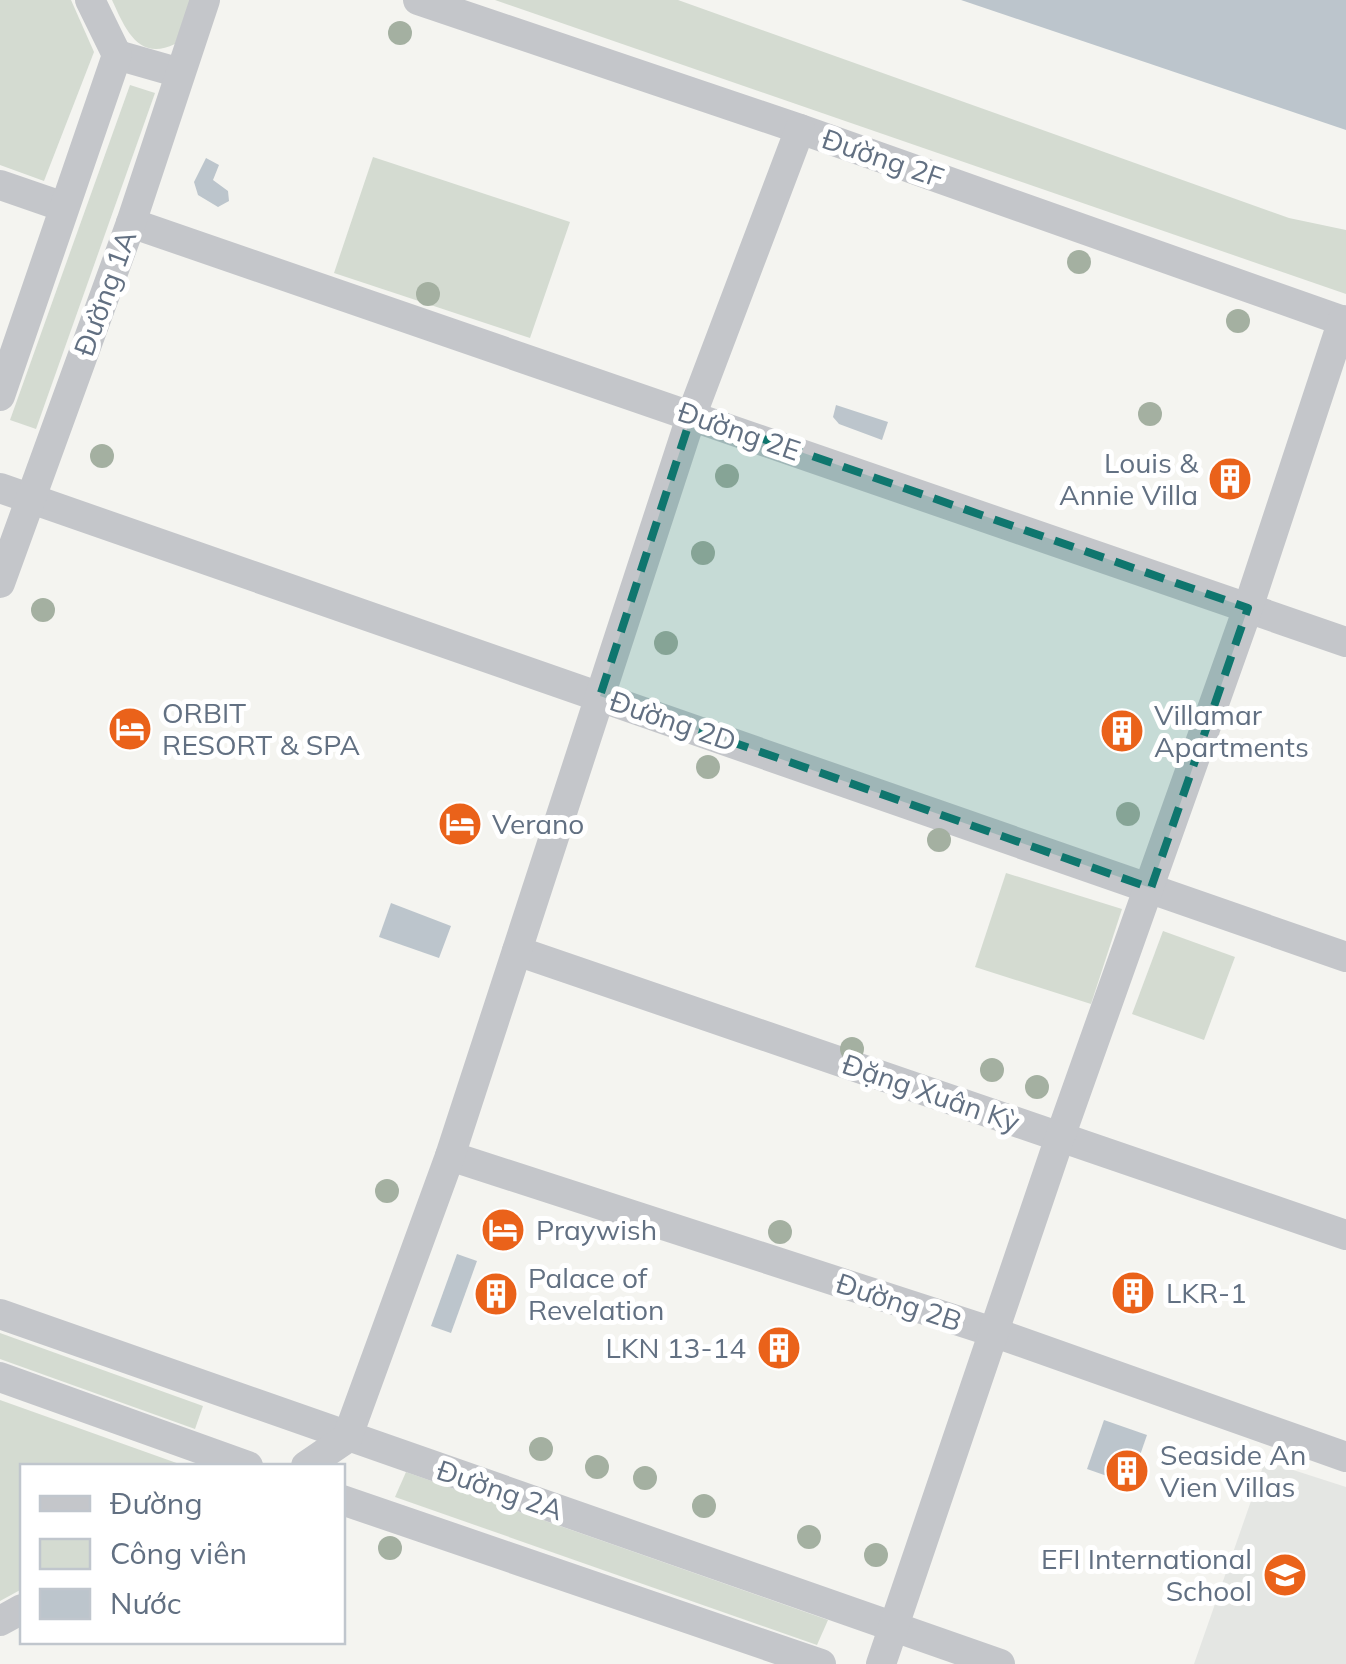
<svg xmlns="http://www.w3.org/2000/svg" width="1346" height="1664" viewBox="0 0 1346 1664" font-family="Mulish,sans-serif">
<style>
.built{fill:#e4e6e3}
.green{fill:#d4dbd1}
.water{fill:#bcc5cc}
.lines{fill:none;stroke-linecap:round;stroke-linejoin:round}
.minor{stroke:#c4c6ca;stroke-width:30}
.tree{fill:#a4b0a1}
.marked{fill:#0f766e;fill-opacity:0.2;stroke:#0f766e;stroke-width:8;stroke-dasharray:20 12;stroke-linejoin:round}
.labels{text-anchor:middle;stroke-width:10;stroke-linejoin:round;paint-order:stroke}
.street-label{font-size:28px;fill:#627082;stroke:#fff}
.poi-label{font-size:28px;fill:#627082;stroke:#fff;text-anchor:start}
</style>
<rect width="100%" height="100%" fill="#f4f4f0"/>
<polygon class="built" points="1265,1461 1346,1487 1346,1664 1194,1664"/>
<g class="green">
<polygon points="0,0 71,0 94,52 44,181 0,165"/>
<path d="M112 0H191L175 44C138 62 125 28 112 0Z"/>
<polygon points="495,0 678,0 1289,218 1346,230 1346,294"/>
<polygon points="130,85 155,93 36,429 10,420"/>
<polygon points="373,157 570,222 530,338 334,273"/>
<polygon points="1006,873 1122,909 1091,1004 975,967"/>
<polygon points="1163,931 1235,957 1204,1040 1132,1014"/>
<polygon points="0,1333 203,1406 195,1429 0,1359"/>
<polygon points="0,1400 185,1466 22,1466 22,1589 0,1601"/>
<polygon points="406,1472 828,1620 817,1645 395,1497"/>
</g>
<g class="water">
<polygon points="961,0 1346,0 1346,130"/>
<polygon points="206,158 219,165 213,180 228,191 229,201 218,207 198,195 194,182"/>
<polygon points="836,405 888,422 882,440 839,424 833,417"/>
<polygon points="391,903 451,926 439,958 379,937"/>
<polygon points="457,1254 477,1261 451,1333 431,1326"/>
<polygon points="1104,1420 1147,1435 1130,1484 1087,1469"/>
</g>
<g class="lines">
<g class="minor">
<polyline points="418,0 800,129 1346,322"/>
<polyline points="117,55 180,73"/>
<polyline points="0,185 64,207"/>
<polyline points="131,223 1346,642"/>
<polyline points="0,396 117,55 90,0"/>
<polyline points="0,488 1346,957"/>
<polyline points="0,583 131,223 205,0"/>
<polyline points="517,951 1346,1235"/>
<polyline points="450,1156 993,1332 1346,1457"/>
<polyline points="0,1314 1000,1664"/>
<polyline points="0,1377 248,1466"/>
<polyline points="306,1466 347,1438 450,1156 692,414 800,129"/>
<polyline points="342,1500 821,1664"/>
<polyline points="0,1621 22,1609"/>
<polyline points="881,1664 1060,1137 1248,608 1343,320"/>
</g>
</g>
<g class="tree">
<circle cx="400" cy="33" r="12"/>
<circle cx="1079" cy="262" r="12"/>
<circle cx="428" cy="294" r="12"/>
<circle cx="1238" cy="321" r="12"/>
<circle cx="1150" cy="414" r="12"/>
<circle cx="102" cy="456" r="12"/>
<circle cx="727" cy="476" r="12"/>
<circle cx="703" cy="553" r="12"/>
<circle cx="43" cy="610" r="12"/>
<circle cx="666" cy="643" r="12"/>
<circle cx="708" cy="767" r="12"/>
<circle cx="1128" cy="814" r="12"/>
<circle cx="939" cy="840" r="12"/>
<circle cx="852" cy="1049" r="12"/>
<circle cx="992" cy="1070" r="12"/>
<circle cx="1037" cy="1087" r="12"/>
<circle cx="387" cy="1191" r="12"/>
<circle cx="780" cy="1232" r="12"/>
<circle cx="541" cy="1449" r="12"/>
<circle cx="597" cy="1467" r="12"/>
<circle cx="645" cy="1478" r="12"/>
<circle cx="704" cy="1506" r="12"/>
<circle cx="809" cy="1537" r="12"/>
<circle cx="390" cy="1548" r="12"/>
<circle cx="876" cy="1555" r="12"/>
</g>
<path class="marked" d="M692 414 1248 608 1151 888 600 696Z"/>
<defs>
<symbol id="building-disc" viewBox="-11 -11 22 22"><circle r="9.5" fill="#ea621a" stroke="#fff"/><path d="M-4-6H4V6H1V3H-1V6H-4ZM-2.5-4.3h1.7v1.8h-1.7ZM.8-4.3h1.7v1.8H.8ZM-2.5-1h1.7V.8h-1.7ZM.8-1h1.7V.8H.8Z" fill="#fff"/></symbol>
<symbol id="hotel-disc" viewBox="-11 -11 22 22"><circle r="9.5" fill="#ea621a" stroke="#fff"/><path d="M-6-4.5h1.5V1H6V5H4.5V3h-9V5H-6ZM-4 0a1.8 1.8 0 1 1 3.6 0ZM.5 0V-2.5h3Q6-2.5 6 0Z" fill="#fff"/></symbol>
<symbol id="school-disc" viewBox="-11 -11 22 22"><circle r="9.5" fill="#ea621a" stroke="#fff"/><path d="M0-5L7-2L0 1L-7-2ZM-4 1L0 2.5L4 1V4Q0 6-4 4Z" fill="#fff"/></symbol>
</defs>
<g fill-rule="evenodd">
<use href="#building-disc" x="1205" y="454" width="50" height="50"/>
<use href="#hotel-disc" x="105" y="704" width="50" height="50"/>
<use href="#building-disc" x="1097" y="706" width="50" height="50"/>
<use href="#hotel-disc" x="435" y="799" width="50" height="50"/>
<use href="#hotel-disc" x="478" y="1205" width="50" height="50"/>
<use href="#building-disc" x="1108" y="1268" width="50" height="50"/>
<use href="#building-disc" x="471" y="1269" width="50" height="50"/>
<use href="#building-disc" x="754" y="1323" width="50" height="50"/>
<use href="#building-disc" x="1102" y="1446" width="50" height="50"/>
<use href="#school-disc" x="1260" y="1550" width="50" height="50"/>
</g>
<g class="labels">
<g class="street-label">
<text transform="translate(883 158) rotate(19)" y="10">Đường 2F</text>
<text transform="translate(105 293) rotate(-70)" y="10">Đường 1A</text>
<text transform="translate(739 431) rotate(19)" y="10">Đường 2E</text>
<text transform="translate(673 721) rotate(19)" y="10">Đường 2D</text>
<text transform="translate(931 1093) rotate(19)" y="10">Đặng Xuân Kỳ</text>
<text transform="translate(899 1302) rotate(18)" y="10">Đường 2B</text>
<text transform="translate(500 1490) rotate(19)" y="10">Đường 2A</text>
</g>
<g class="poi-label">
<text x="1198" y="473" text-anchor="end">Louis &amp;<tspan x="1198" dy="32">Annie Villa</tspan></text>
<text x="162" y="723">ORBIT<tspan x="162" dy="32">RESORT &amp; SPA</tspan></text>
<text x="1154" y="725">Villamar<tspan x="1154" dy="32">Apartments</tspan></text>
<text x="492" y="834">Verano</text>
<text x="536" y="1240">Praywish</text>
<text x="528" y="1288">Palace of<tspan x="528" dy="32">Revelation</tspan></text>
<text x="1166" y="1303">LKR-1</text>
<text x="746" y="1358" text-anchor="end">LKN 13-14</text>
<text x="1160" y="1465">Seaside An<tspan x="1160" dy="32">Vien Villas</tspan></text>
<text x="1252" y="1569" text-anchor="end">EFI International<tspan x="1252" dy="32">School</tspan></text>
</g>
</g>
<rect x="20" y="1464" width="325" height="180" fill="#ffffff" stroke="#c0c6cd" stroke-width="2.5"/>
<rect x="40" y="1496" width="50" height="15" fill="#c4c6ca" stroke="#c0c6cd" stroke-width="2.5"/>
<text x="110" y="1514" font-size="30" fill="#627082">Đường</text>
<rect x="40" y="1539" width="50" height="30" fill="#d4dbd1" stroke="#c0c6cd" stroke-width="2.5"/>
<text x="110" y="1564" font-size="30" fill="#627082">Công viên</text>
<rect x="40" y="1589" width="50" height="30" fill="#bcc5cc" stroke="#c0c6cd" stroke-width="2.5"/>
<text x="110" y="1614" font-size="30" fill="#627082">Nước</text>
</svg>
